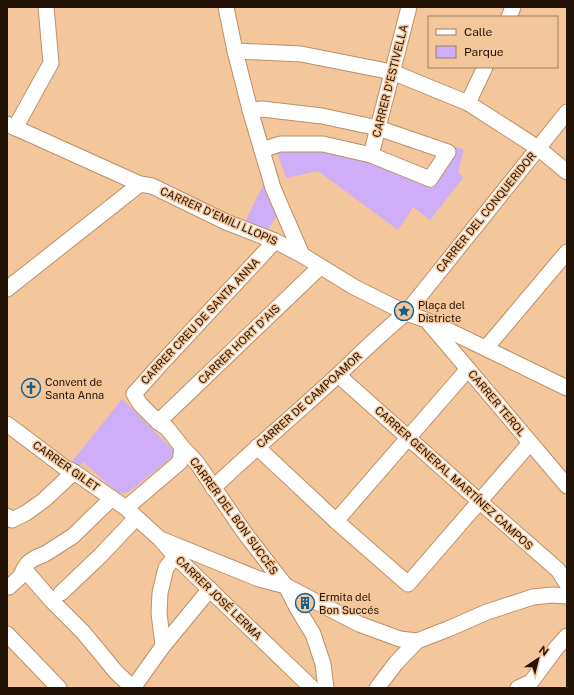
<svg xmlns="http://www.w3.org/2000/svg" width="574" height="695" viewBox="0 0 574 695" font-family="'Public Sans',sans-serif">
<style>
.green{fill:#ceaef7}
.lines{fill:none;stroke-linecap:round;stroke-linejoin:round}
.street-casing{stroke:#bb9067;stroke-width:17}
.street{stroke:#fff;stroke-width:15}
.labels{text-anchor:middle;stroke-width:3;stroke-linejoin:round;paint-order:stroke}
.street-label{font-size:11px;fill:#231304;stroke:#f4c69b}
.poi-label{font-size:11px;fill:#231304;stroke:#f4c69b;text-anchor:start}
</style>
<rect width="100%" height="100%" fill="#f4c69b"/>
<g class="green">
<polygon points="323,144 430,179 456,147 464,150 458,172 463,178 430,220 413,207 398,230 318,171 286,178 275,146"/>
<polygon points="264,183 277,215 268,230 263,232 244,224"/>
<polygon points="122,399 173,450 174,453 172,457 130,491 123,493 117,492 83,462 78,467 75,463 71,463"/>
</g>
<g class="lines">
<defs>
<g id="street">
<polyline points="226,7 235,51 250,110 273,188 302,255"/>
<polyline points="509,17 513,7"/>
<polyline points="235,51 301,54 392,72 468,103 538,148 567,172"/>
<polyline points="468,103 485,67"/>
<polyline points="250,110 262,109 322,116 378,128 448,152 430,179 371,155 323,144 280,144 262,150"/>
<polyline points="7,124 140,184 152,186 226,222 275,241 302,255 354,287 406,313 426,320 458,335 567,388"/>
<polyline points="15,128 51,63 46,7"/>
<polyline points="371,155 409,7"/>
<polyline points="7,289 140,184"/>
<polyline points="429,323 567,486"/>
<polyline points="486,348 567,252"/>
<polyline points="338,375 479,501 558,570 567,584"/>
<polyline points="158,422 320,267"/>
<polyline points="7,424 64,467 74,472 126,508 160,539 175,556 312,688"/>
<polyline points="182,447 197,463 244,532 281,580 286,586 359,624 400,639 417,641 448,629 487,612 533,597 552,595 567,596"/>
<polyline points="257,447 336,521 408,584 530,443"/>
<path d="M213 488C254 449 297 413 338 375 360 354 382 332 406 313L567 112"/>
<polyline points="126,508 180,462 182,447 167,428 158,422 140,404 134,394 158,367 275,241"/>
<polyline points="7,516 12,520 26,513 44,500 74,472"/>
<polyline points="336,521 468,369"/>
<polyline points="163,540 259,579 286,586 296,606 313,634 323,664 326,688"/>
<polyline points="24,569 52,601 83,632 116,672 133,688"/>
<polyline points="7,587 9,587 20,577 24,569 28,563 35,558 45,554 73,536 112,498"/>
<polyline points="61,593 100,556 136,518"/>
<polyline points="7,634 59,688"/>
<polyline points="163,646 159,613 160,593 166,568 175,556"/>
<polyline points="531,682 557,647 567,636"/>
<polyline points="133,688 163,646 210,589"/>
<polyline points="377,688 396,663 417,641"/>
<polyline points="518,688 531,682"/>
</g>
</defs>
<use href="#street" class="street-casing"/>
<use href="#street" class="street"/>
</g>
<defs>
<symbol id="sight-ring" viewBox="-11 -11 22 22"><circle r="9.5" fill="#f4c69b" stroke="#136093" stroke-width="1.5"/><path d="M0-6L1.8-2.2L6-1.7L2.9 1.2L3.7 5.4L0 3.3L-3.7 5.4L-2.9 1.2L-6-1.7L-1.8-2.2Z" fill="#136093"/></symbol>
<symbol id="church-ring" viewBox="-11 -11 22 22"><circle r="9.5" fill="#f4c69b" stroke="#136093" stroke-width="1.5"/><path d="M-1.2-6h2.4v3.5h3.3v2.4h-3.3V6h-2.4V-.1h-3.3v-2.4h3.3Z" fill="#136093"/></symbol>
<symbol id="building-ring" viewBox="-11 -11 22 22"><circle r="9.5" fill="#f4c69b" stroke="#136093" stroke-width="1.5"/><path d="M-4-6H4V6H1V3H-1V6H-4ZM-2.5-4.3h1.7v1.8h-1.7ZM.8-4.3h1.7v1.8H.8ZM-2.5-1h1.7V.8h-1.7ZM.8-1h1.7V.8H.8Z" fill="#136093"/></symbol>
</defs>
<g fill-rule="evenodd">
<use href="#sight-ring" x="393" y="300" width="22" height="22"/>
<use href="#church-ring" x="20" y="377" width="22" height="22"/>
<use href="#building-ring" x="294" y="592" width="22" height="22"/>
</g>
<g class="labels">
<g class="street-label">
<text transform="translate(390 81) rotate(-76)" y="4">CARRER D'ESTIVELLA</text>
<text transform="translate(486 212) rotate(-51)" y="4">CARRER DEL CONQUERIDOR</text>
<text transform="translate(219 216) rotate(24)" y="4">CARRER D'EMILI LLOPIS</text>
<text transform="translate(200 321) rotate(-47)" y="4">CARRER CREU DE SANTA ANNA</text>
<text transform="translate(239 344) rotate(-44)" y="4">CARRER HORT D'AIS</text>
<text transform="translate(309 400) rotate(-42)" y="4">CARRER DE CAMPOAMOR</text>
<text transform="translate(497 403) rotate(50)" y="4">CARRER TEROL</text>
<text transform="translate(66 466) rotate(35)" y="4">CARRER GILET</text>
<text transform="translate(454 478) rotate(42)" y="4">CARRER GENERAL MARTÍNEZ CAMPOS</text>
<text transform="translate(234 516) rotate(54)" y="4">CARRER DEL BON SUCCÉS</text>
<text transform="translate(219 598) rotate(44)" y="4">CARRER JOSÉ LERMA</text>
</g>
<g class="poi-label">
<text x="418" y="309">Plaça del<tspan x="418" dy="13">Districte</tspan></text>
<text x="45" y="386">Convent de<tspan x="45" dy="13">Santa Anna</tspan></text>
<text x="319" y="601">Ermita del<tspan x="319" dy="13">Bon Succés</tspan></text>
</g>
</g>
<rect width="574" height="695" fill="none" stroke="#231304" stroke-width="16"/>
<rect x="428" y="16" width="130" height="52" fill="#f4c69b" stroke="#a07e5f"/>
<rect x="436" y="29" width="20" height="6" fill="#ffffff" stroke="#a07e5f"/>
<text x="464" y="36" font-size="12" fill="#231304">Calle</text>
<rect x="436" y="46" width="20" height="12" fill="#ceaef7" stroke="#a07e5f"/>
<text x="464" y="56" font-size="12" fill="#231304">Parque</text>
<g transform="translate(538 659) rotate(35)" stroke="#f4c69b" stroke-width="3" paint-order="stroke">
<path d="M0-3L7 15L0 10L-7 15Z" fill="#231304"/>
<text y="-6" font-size="11" font-weight="bold" text-anchor="middle" fill="#231304">N</text>
</g>
</svg>
